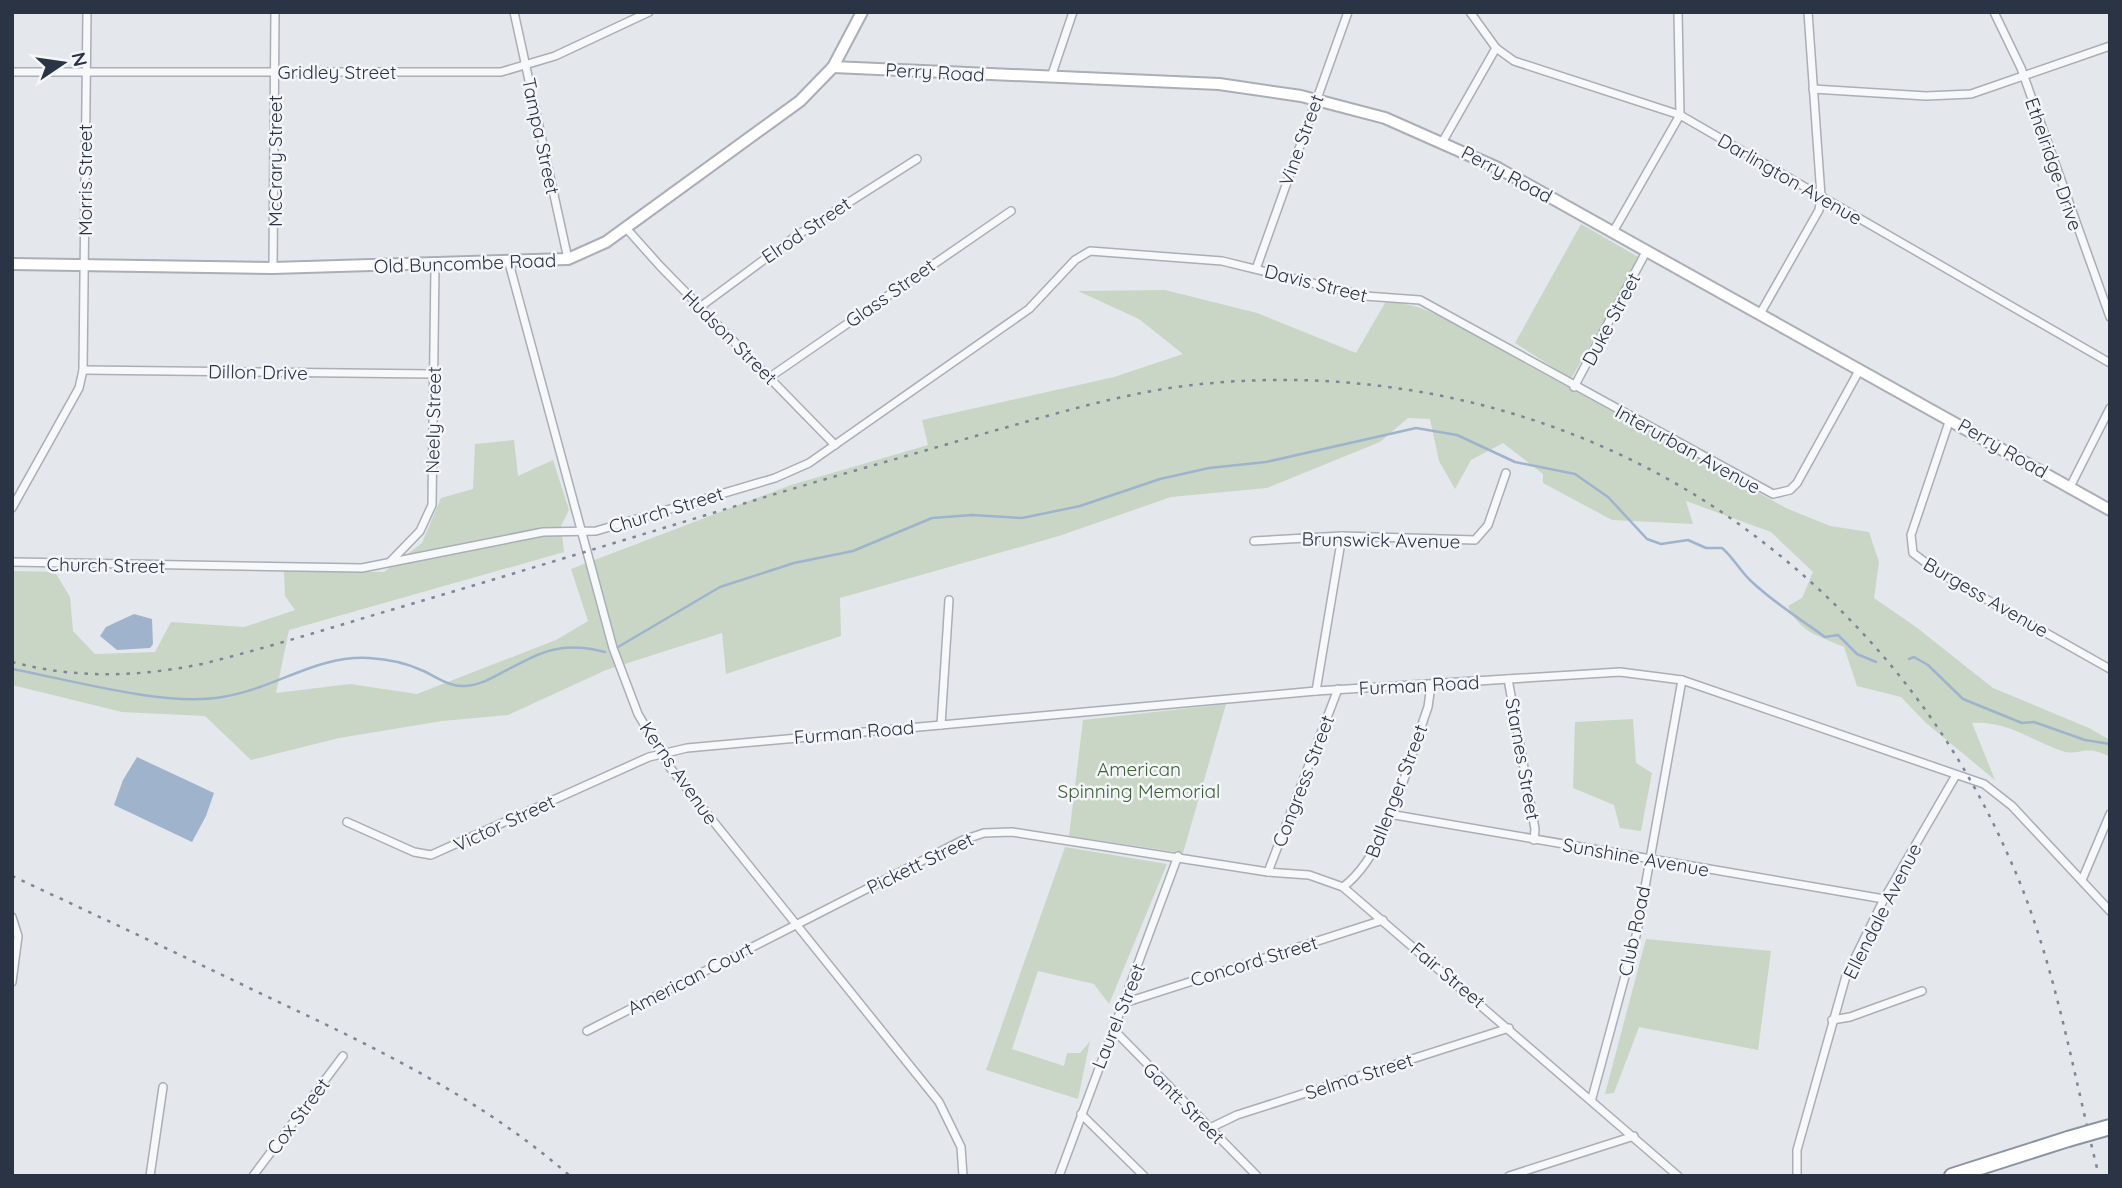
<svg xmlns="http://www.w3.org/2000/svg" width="2122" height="1188" viewBox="0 0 2122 1188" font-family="Quicksand,sans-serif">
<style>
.green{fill:#c9d6c5}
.water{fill:#9fb4cc}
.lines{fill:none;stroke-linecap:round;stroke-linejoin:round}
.stream{stroke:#9fb4cc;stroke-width:2.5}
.street-casing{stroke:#a9aeb7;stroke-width:10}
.secondary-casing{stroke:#a9aeb7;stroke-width:14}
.highway-casing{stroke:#8b94a3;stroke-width:18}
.street{stroke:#f7f8fa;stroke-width:7}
.secondary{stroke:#fff;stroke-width:10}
.highway{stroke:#fff;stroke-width:14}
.rail{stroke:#7d8696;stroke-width:2.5;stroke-dasharray:3.5 7;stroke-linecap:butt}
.highway-bridge-casing{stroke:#8b94a3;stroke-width:18;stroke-linecap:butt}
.highway-bridge{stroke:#fff;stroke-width:14}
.labels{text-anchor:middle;stroke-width:5;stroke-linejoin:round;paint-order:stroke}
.street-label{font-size:19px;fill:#2b3445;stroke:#f4f6f9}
.park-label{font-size:19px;fill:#3f6138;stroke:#f4f6f9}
</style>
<rect width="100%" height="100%" fill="#e4e7ec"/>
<g class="green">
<polygon points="1581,224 1640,258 1571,379 1515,343"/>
<path d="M1165 290 1257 313 1356 353 1385 303C1416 300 1444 319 1471 332L1786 508 1830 526 1869 532 1879 562 1874 598 1916 627 1993 688 2089 728 2110 740V757C2084 743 2081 757 2062 751 2029 740 2009 721 1972 723L1995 780 1926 723 1901 697 1857 686 1844 647C1819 636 1799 632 1788 606L1802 598 1813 572 1771 532 1686 501 1693 524 1612 520 1543 483V474L1503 443 1471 460 1455 489 1439 461 1430 419 1408 418 1380 442 1267 488 1171 497 1059 536 840 598 841 636 726 674 722 633 606 670 508 715 442 721 339 738 251 760 205 716 122 712 12 685V571L55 572 70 597 73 631 95 654 155 652 171 622 244 627 295 610 285 596 284 571 384 572 422 543 441 498 473 489 475 444 514 440 518 476 553 460 569 510 561 526 564 552 289 630 276 693 350 684 417 694 556 640 588 621 571 569 791 485 928 445 922 420 1114 377 1183 354 1139 319 1078 291Z"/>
<polygon points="1226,704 1183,853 1069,836 1083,720"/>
<polygon points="1633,719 1636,763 1652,773 1641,831 1620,828 1614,805 1573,788 1575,722"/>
<polygon points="1065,847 1167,864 1109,1004 1094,984 1038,971 1012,1049 1064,1066 1067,1053 1080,1053 1090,1041 1078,1099 986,1070"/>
<polygon points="1646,939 1771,951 1758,1050 1639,1027 1614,1093 1605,1094"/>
</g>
<g class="water">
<polygon points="134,614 152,619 153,644 150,648 117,650 100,636 106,627"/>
<polygon points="137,757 214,793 206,816 192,842 114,805 123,780"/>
</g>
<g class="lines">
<g class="stream">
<path d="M618 647 720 587 794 563 853 551 932 518 972 515 1022 518 1080 506 1160 479 1209 468 1266 462 1416 428 1457 435 1515 462 1575 474 1608 497 1647 539 1661 544 1688 540 1706 548H1722C1733 557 1740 571 1751 581 1774 603 1799 618 1825 637L1838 635 1857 654 1876 662"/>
<polyline points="1909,659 1914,657 1928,665 1963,699 2022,723 2034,722 2085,740 2110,744"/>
<path d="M12 669C72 680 164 707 222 697 274 689 316 655 369 658 386 659 406 663 421 670 436 676 448 687 465 686 480 685 492 678 505 671 543 651 561 641 605 652"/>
</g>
<defs>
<g id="street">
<polyline points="514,12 568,259"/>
<polyline points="1470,12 1496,48 1514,61 1680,115 2110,363"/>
<polyline points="1994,12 2021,68 2110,317"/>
<polyline points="12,72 501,72 555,56 649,12"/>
<polyline points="1051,77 1073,12"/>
<polyline points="1813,89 1926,96 1971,94 2110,46"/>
<polyline points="1443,141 1496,48"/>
<polyline points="626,228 660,266 835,445"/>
<polyline points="1613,232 1680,115 1678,12"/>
<polyline points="509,263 613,648 638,714 668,765 939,1102 961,1147 963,1176"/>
<polyline points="273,268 275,12"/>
<polyline points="1256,269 1348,12"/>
<polyline points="700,307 796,236 917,159"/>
<polyline points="1760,314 1819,210 1821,196 1808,12"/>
<polyline points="83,370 433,374"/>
<polyline points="770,377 1011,211"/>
<polyline points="1574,387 1647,250"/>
<polyline points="1950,419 1911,535 1913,553 1938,572 2110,669"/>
<polyline points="2070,487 2110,408"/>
<polyline points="12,508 79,388 83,370 87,12"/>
<polyline points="1254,541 1342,536 1475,540 1488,525 1506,473"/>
<polyline points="391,561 420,531 432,505 435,265"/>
<polyline points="12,562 362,568 543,532 596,531 775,478 809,463 1029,309 1075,260 1090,251 1222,261 1365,296 1420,300 1773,494 1790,490 1797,483 1860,369"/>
<polyline points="1508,679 1535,829 1534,840"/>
<polyline points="1316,691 1342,536"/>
<polyline points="941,725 949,600"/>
<polyline points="1389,814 1884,899"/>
<polyline points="347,822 414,852 431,855 649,757 687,748 1316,691 1620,672 1682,680 1984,784 2012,806 2110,911"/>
<polyline points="1268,872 1338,689"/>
<polyline points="2082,880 2110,814"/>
<path d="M1343 887C1388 854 1409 759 1428 707L1431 685"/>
<polyline points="12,917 18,936 12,982"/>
<polyline points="1124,1003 1383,920"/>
<polyline points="1832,1020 1850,1017 1922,991"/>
<polyline points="1113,1029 1257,1176"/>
<polyline points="587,1031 963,840 984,833 1012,832 1268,872 1309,875 1343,887 1678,1176"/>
<polyline points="1592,1098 1637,932 1682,680"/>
<polyline points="1081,1114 1144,1176"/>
<polyline points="1210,1128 1237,1115 1509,1028"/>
<polyline points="150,1176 163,1087"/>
<polyline points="253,1176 343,1056"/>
<polyline points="1059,1176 1178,856"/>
<polyline points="1509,1176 1634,1136"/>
<polyline points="1797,1176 1797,1150 1846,976 1884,899 1956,775"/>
</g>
<g id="secondary">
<polyline points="833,67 1219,84 1301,96 1385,118 1498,168 2110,510"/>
<polyline points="12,264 273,268 568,259 606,242 800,101 833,67 862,12"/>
</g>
<polyline id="highway" points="1952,1176 2068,1139"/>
</defs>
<use href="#street" class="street-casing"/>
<use href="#secondary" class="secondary-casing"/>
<use href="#highway" class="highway-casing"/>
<use href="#street" class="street"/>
<use href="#secondary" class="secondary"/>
<use href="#highway" class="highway"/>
<g class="rail">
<path d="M12 662C77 679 137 677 202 664 271 647 339 625 408 605 526 570 644 534 762 498 834 476 907 456 979 435 1044 417 1109 397 1176 387 1378 360 1588 411 1751 533 1864 617 1951 726 2008 855 2054 955 2072 1069 2099 1176"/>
<path d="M12 876C98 916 183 956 268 997 374 1047 481 1098 570 1176"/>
</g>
<defs>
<polyline id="highway-bridge" points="2068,1139 2110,1127"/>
</defs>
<use href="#highway-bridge" class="highway-bridge-casing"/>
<use href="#highway-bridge" class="highway-bridge"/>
</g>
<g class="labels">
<g class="street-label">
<text x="337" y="79">Gridley Street</text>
<text transform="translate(935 72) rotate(3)" y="7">Perry Road</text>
<text transform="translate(541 136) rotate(78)" y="7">Tampa Street</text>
<text transform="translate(1301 140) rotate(-70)" y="7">Vine Street</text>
<text transform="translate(275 161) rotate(-90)" y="7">McCrary Street</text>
<text transform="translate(2054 164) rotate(71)" y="7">Ethelridge Drive</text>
<text transform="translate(1507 174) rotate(28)" y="7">Perry Road</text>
<text transform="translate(1790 179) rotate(30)" y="7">Darlington Avenue</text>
<text transform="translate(85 180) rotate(-90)" y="7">Morris Street</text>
<text transform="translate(806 230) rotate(-34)" y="7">Elrod Street</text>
<text transform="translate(465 263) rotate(-2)" y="7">Old Buncombe Road</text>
<text transform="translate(1316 283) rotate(14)" y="7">Davis Street</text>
<text transform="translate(890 293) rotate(-35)" y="7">Glass Street</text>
<text transform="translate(1611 319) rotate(-62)" y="7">Duke Street</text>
<text transform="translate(730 337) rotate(45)" y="7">Hudson Street</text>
<text transform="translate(258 372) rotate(1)" y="7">Dillon Drive</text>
<text transform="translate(433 420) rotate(-89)" y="7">Neely Street</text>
<text transform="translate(2003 448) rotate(30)" y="7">Perry Road</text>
<text transform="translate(1688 449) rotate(29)" y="7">Interurban Avenue</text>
<text transform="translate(666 510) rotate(-17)" y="7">Church Street</text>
<text transform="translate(1381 540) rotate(1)" y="7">Brunswick Avenue</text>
<text transform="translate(106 565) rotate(1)" y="7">Church Street</text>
<text transform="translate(1986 597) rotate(30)" y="7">Burgess Avenue</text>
<text transform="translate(1419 685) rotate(-3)" y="7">Furman Road</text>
<text transform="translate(854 732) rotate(-5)" y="7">Furman Road</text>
<text transform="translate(1523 759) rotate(80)" y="7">Starnes Street</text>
<text transform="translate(679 773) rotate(55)" y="7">Kerns Avenue</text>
<text transform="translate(1303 781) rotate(-69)" y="7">Congress Street</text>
<text transform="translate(1396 791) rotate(-69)" y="7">Ballenger Street</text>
<text transform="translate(504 823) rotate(-25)" y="7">Victor Street</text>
<text transform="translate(1636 857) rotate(10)" y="7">Sunshine Avenue</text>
<text transform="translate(920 863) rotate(-26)" y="7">Pickett Street</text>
<text transform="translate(1882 911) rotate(-63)" y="7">Ellendale Avenue</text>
<text transform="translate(1634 931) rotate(-78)" y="7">Club Road</text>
<text transform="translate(1254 961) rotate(-17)" y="7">Concord Street</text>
<text transform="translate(1448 975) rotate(40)" y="7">Fair Street</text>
<text transform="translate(690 978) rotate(-27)" y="7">American Court</text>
<text transform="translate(1118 1016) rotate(-68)" y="7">Laurel Street</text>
<text transform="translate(1359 1076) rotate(-18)" y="7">Selma Street</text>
<text transform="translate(1184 1103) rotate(45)" y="7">Gantt Street</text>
<text transform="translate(298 1116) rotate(-53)" y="7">Cox Street</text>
</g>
<g class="park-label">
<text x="1139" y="776">American<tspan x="1139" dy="22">Spinning Memorial</tspan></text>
</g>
</g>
<rect width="2122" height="1188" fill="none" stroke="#2b3445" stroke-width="28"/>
<g transform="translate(63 63) rotate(77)" stroke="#f4f6f9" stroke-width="5" paint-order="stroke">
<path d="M0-5L12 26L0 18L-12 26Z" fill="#2b3445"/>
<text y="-10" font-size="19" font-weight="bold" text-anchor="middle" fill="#2b3445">N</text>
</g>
</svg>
